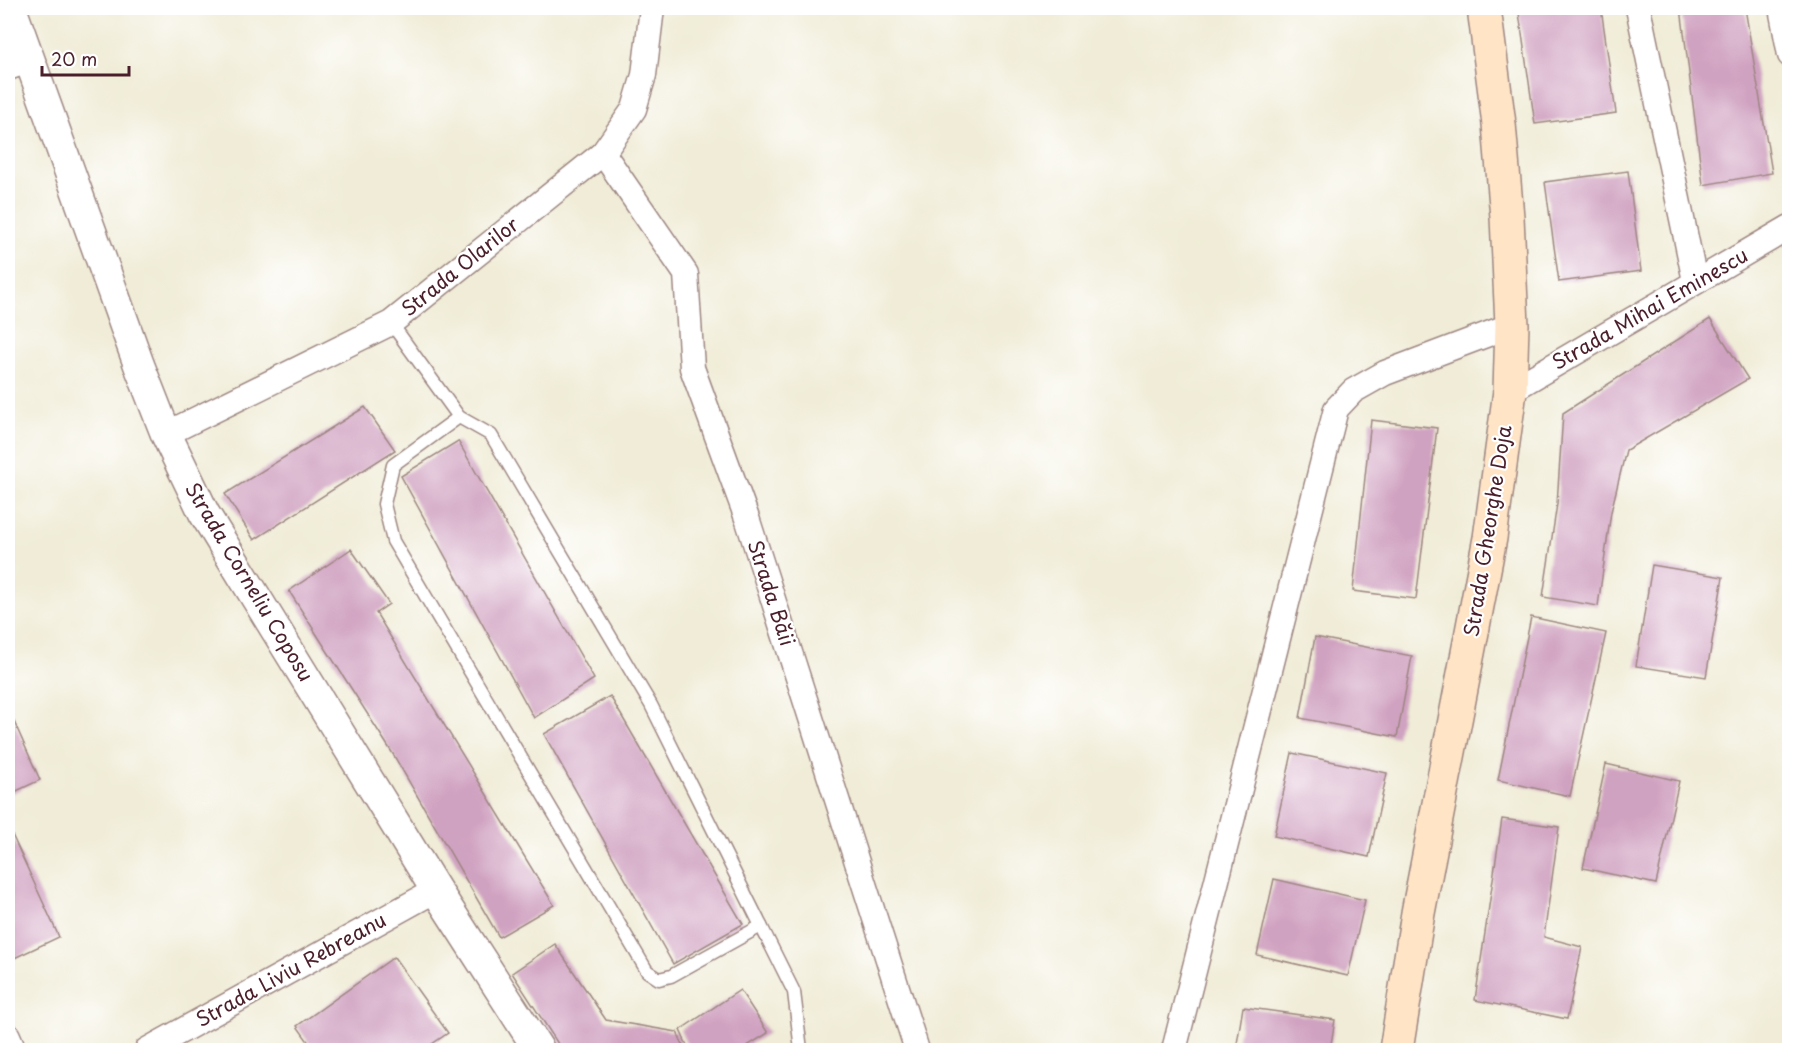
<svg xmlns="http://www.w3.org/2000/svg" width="1797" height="1058" viewBox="0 0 1797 1058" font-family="'Playpen Sans',sans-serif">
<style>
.building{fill:#d0a2c1}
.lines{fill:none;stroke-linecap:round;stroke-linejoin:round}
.service-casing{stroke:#9d8681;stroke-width:15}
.minor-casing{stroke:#9d8681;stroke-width:27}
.tertiary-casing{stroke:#9d8681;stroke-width:33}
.secondary-casing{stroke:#9d8681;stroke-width:36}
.service{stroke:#fff;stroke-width:12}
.minor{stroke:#fff;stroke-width:24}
.tertiary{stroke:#fff;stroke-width:30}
.secondary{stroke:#ffe4c6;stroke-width:33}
.labels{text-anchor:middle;stroke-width:4.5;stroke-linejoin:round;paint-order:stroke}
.street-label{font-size:20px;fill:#4a1f2b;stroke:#fff}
</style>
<rect width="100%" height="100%" fill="#fff"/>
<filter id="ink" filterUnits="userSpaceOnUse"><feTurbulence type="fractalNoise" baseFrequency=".0167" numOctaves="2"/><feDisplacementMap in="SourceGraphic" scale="12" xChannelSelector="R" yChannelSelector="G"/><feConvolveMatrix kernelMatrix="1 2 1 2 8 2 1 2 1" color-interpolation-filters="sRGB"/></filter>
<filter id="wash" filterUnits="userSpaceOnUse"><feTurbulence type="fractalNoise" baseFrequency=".008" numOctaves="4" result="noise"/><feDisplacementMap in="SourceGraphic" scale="24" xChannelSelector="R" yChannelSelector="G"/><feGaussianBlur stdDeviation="1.35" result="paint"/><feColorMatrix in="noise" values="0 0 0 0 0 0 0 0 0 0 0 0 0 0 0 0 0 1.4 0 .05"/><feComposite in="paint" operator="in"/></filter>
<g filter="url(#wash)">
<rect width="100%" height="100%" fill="#f0ecd7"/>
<g id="blocks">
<g class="building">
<polygon points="1560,8 1601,8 1616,113 1535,124 1519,13"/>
<polygon points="1681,8 1745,8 1772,173 1703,185"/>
<polygon points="1628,171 1641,271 1559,282 1545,182"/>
<polygon points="1710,319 1748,379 1626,450 1611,512 1598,606 1543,597 1557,504 1563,413"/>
<polygon points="365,407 395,450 254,540 225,494"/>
<polygon points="1371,420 1437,428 1416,599 1353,591"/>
<polygon points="458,441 594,679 534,718 401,476"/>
<polygon points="351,549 389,604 376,613 554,905 499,937 393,754 289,591"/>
<polygon points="1652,565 1723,577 1706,677 1636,666"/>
<polygon points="1531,617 1606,633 1570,796 1498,780"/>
<polygon points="1315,637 1412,656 1397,737 1300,718"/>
<polygon points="610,696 743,924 673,964 544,734"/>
<polygon points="8,708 40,780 8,795"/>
<polygon points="1292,753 1387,773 1369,857 1274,836"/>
<polygon points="1606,764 1679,781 1656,884 1583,868"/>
<polygon points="1502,819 1559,827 1544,937 1582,947 1567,1019 1475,1000"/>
<polygon points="8,826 59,937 8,961"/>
<polygon points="1274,879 1365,900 1348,976 1257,955"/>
<polygon points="555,944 606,1020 677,1032 685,1050 562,1050 512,973"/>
<polygon points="394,957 448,1033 423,1050 314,1050 297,1026"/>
<polygon points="740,990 768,1033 741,1050 689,1050 680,1030"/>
<polygon points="1243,1007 1335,1020 1330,1050 1236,1050"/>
</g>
</g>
</g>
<g filter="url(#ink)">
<use href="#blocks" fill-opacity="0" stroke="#9d8681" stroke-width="1.5"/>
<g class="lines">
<defs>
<g id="service">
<polyline points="391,323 459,417 491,435 651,705 794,992 801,1050"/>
<polyline points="459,417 393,465 384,504 393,541 647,971 659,979 671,976 761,926"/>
</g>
<g id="minor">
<polyline points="1638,8 1695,281"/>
<polyline points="1781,8 1790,55"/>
<polyline points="8,68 28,61"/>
<polyline points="603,153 686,274 692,368 748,521 917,1050"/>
<polyline points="1510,391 1790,227"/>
<polyline points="166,434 391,323 603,153 634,109 644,75 652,8"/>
<polyline points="8,1036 14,1050"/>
<polyline points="147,1050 436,890"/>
<polyline points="1174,1050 1336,409 1353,391 1385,373 1512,325"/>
</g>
<polyline id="tertiary" points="11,8 139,365 166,434 204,513 436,890 539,1050"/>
<polyline id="secondary" points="1396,1050 1418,913 1490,538 1510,391 1512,325 1507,217 1499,124 1484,8"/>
</defs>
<use href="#service" class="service-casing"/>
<use href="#minor" class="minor-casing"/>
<use href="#tertiary" class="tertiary-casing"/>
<use href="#secondary" class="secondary-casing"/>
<use href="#service" class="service"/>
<use href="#minor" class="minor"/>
<use href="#tertiary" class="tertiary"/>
<use href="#secondary" class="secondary"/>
</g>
</g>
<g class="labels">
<g class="street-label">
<text transform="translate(460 267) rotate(-39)" y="7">Strada Olarilor</text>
<text transform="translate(1650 309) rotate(-30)" y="7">Strada Mihai Eminescu</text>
<text transform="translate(1488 531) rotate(-81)" y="7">Strada Gheorghe Doja</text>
<text transform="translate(249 582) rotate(59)" y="7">Strada Corneliu Coposu</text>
<text transform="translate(771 593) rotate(72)" y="7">Strada Băii</text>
<text transform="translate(291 970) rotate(-29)" y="7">Strada Liviu Rebreanu</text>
</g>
</g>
<rect width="1797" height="1058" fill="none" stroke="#fff" stroke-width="30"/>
<path d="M42 66v9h87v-9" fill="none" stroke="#4a1f2b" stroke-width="3"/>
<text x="51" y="66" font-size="18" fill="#4a1f2b" stroke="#ffffff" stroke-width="4.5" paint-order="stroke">20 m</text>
</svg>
